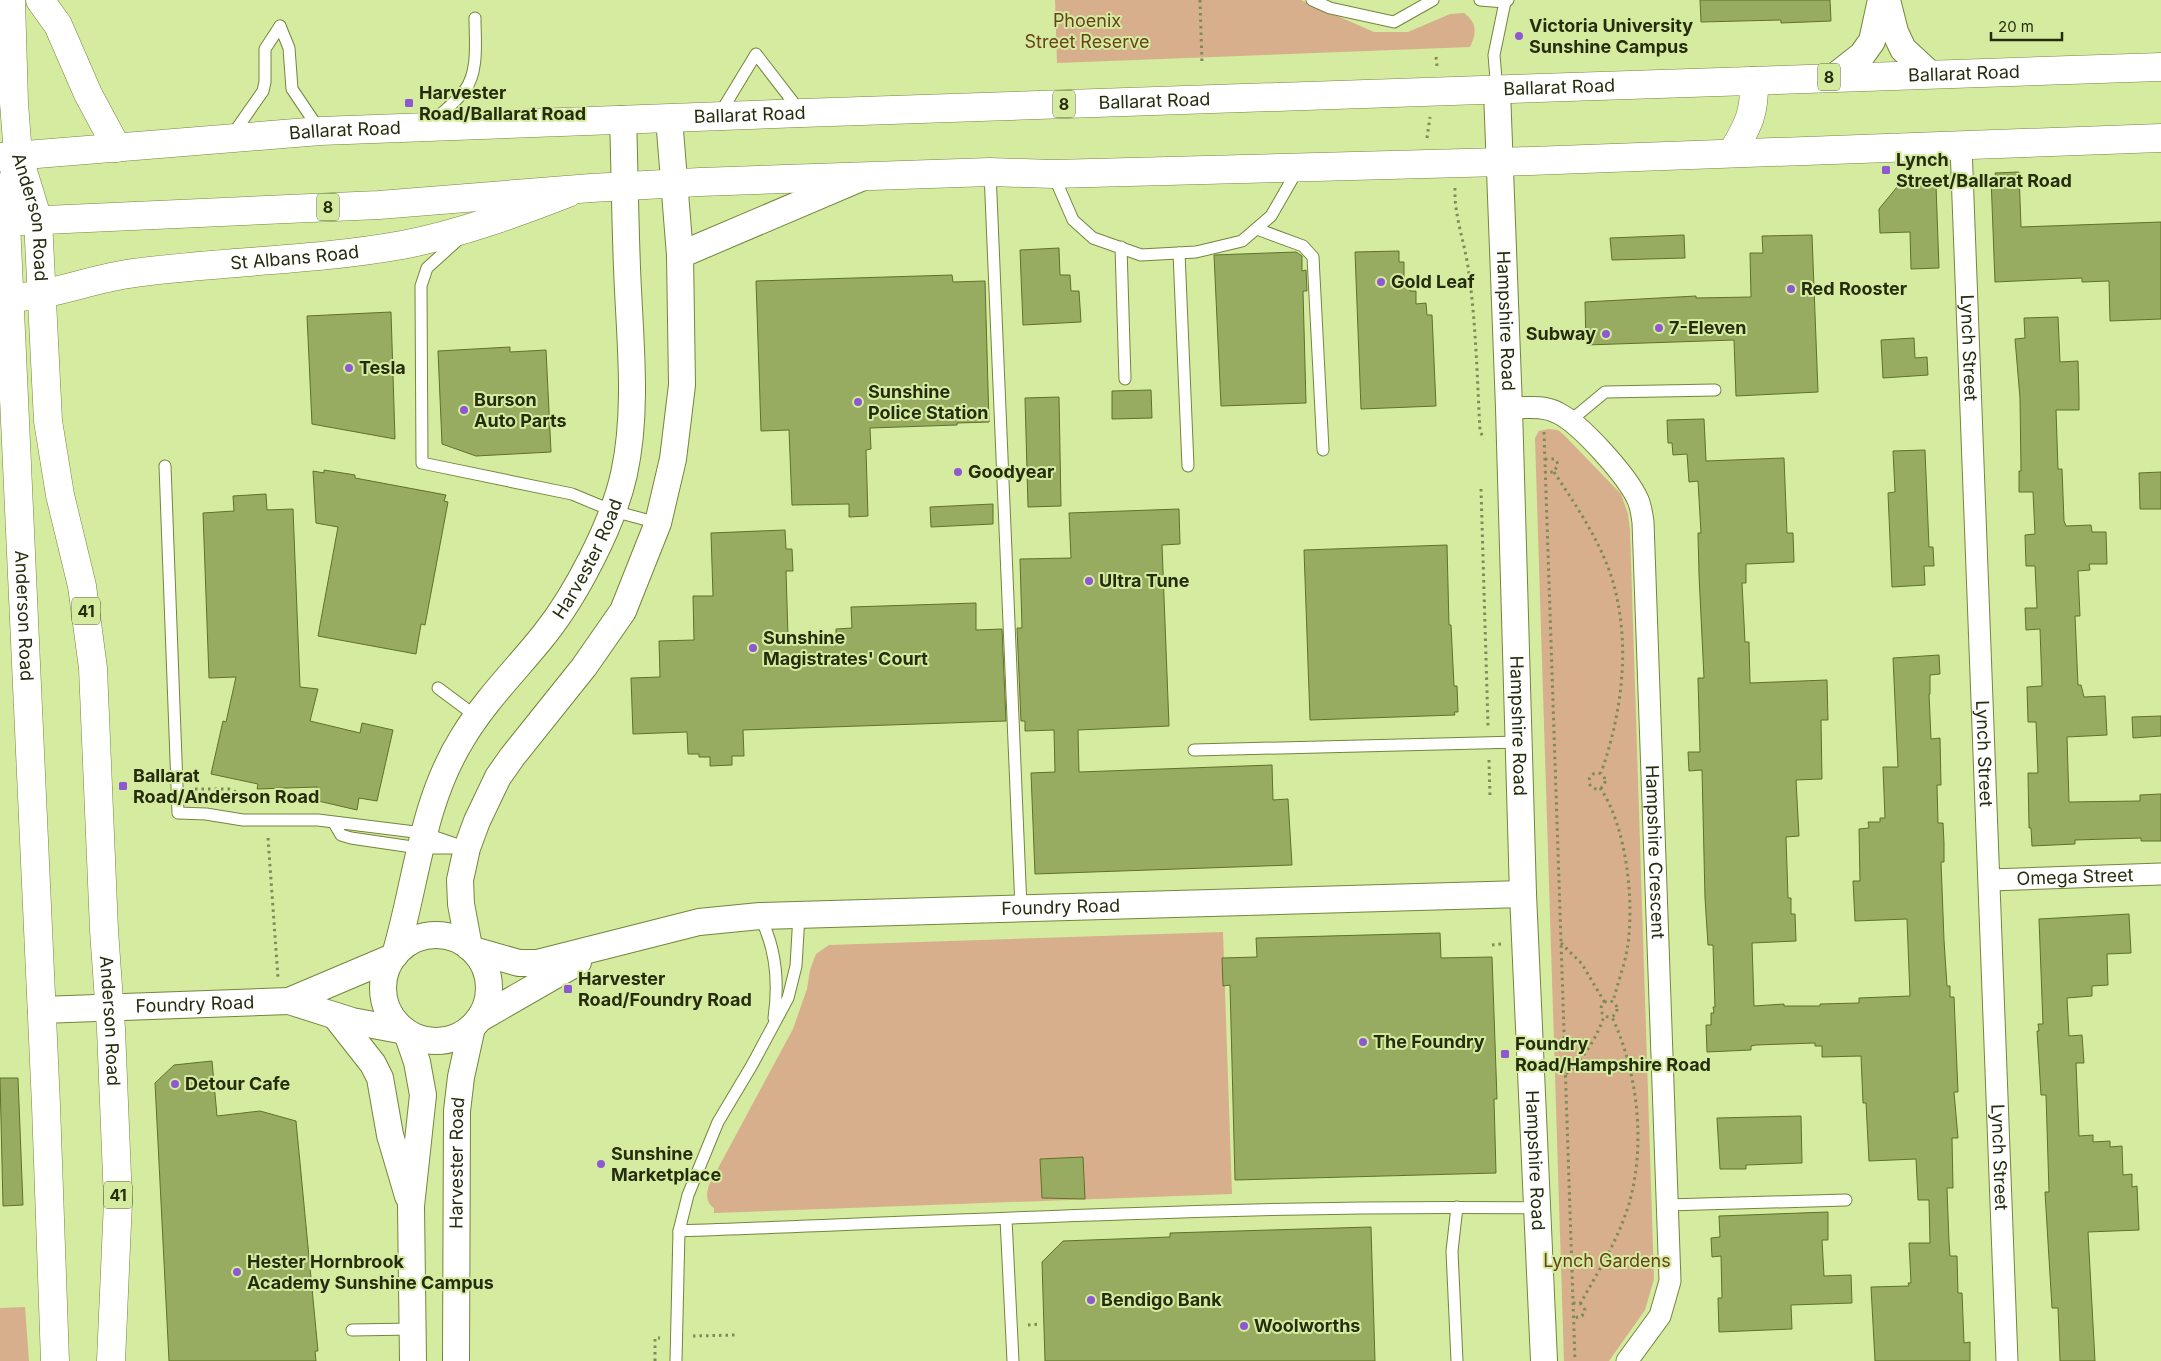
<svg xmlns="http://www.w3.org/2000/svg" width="2161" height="1361" viewBox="0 0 2161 1361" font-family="Inter,sans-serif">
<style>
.green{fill:#d8af8d}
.building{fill:#97ab61;stroke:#5f7227}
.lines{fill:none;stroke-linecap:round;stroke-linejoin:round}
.service-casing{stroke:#73863d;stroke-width:13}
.minor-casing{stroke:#73863d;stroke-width:23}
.tertiary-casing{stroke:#73863d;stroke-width:28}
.secondary-casing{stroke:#73863d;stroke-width:29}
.primary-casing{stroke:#73863d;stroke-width:29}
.trunk-casing{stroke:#73863d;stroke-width:29}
.path{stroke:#7d8c57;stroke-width:3;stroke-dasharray:2.5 4;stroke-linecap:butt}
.service{stroke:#fff;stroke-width:11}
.minor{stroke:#fff;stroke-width:21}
.tertiary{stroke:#fff;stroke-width:26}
.secondary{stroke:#fff;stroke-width:28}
.primary{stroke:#fff;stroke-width:28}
.trunk{stroke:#fff;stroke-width:28}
.poi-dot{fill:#8e58d0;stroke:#d5eb9f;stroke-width:2}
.labels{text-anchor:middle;stroke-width:4;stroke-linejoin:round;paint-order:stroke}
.shield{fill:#d5eb9f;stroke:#5a663a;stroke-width:1}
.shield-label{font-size:16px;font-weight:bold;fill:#252d0e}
.park-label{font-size:18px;fill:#69411b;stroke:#d5eb9f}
.poi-label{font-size:18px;font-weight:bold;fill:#252d0e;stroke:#d5eb9f;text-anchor:start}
.street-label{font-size:18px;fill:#252d0e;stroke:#d5eb9f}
</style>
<rect width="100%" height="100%" fill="#d5eb9f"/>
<g class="green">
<path d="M1055 0H1301L1374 32H1408L1450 14 1464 13C1477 22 1477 33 1470 47L1057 63Z"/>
<polygon points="1549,429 1558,430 1564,435 1621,494 1628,514 1630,530 1654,1279 1645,1310 1609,1361 1564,1361 1535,438 1539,431"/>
<path d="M1223 932 1232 1194 714 1213V1208C706 1202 706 1195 709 1185L793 1029 807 989 810 970 816 954 829 945Z"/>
<polygon points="25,1307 29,1361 0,1361 0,1308"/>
</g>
<g class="building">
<polygon points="1700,0 1830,0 1831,21 1781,23 1781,20 1701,22"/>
<polygon points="2019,172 2021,227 2161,222 2161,319 2110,321 2109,281 2082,282 2082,278 1995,282 1991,178 1996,178 1995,173"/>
<polygon points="1936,185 1939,268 1911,269 1910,232 1880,233 1879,209 1897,187"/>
<polygon points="1684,235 1685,258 1612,260 1610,238"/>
<polygon points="1812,235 1818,392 1736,396 1734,340 1586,345 1585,302 1696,296 1696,298 1751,297 1750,253 1763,253 1762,236"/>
<polygon points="1059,248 1060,275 1070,275 1071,291 1079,291 1081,322 1023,325 1020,250"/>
<polygon points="1399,251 1399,262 1404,262 1404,279 1409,279 1410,291 1416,291 1416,304 1426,303 1427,315 1432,315 1436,406 1361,409 1355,252"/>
<polygon points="1296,252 1302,256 1302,271 1306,270 1307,291 1303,291 1306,403 1221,406 1214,255"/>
<polygon points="952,275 953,282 985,281 989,422 957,423 957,425 870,428 871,449 866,450 868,516 849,517 849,504 792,505 789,430 761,431 756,281"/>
<polygon points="391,312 395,439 312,424 307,316"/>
<polygon points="2058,317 2060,362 2078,361 2079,397 2079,410 2056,410 2058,469 2062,469 2064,521 2066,526 2091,525 2092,532 2106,532 2107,564 2089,564 2090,570 2078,571 2080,616 2075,616 2078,685 2081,685 2084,697 2105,696 2107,735 2067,737 2069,802 2140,801 2140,795 2161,794 2161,841 2141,841 2141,838 2075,840 2075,844 2032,846 2031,828 2029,828 2028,773 2038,773 2036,722 2028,722 2027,687 2042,686 2040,629 2026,630 2025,608 2037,608 2035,566 2026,566 2025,535 2035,534 2033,492 2019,492 2019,471 2021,471 2020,398 2015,339 2025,338 2024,318"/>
<polygon points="1914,338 1915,358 1927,357 1928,375 1883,378 1881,340"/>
<polygon points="510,347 510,352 546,350 551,452 476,456 442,444 438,351"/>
<polygon points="1151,390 1152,418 1112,419 1112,391"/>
<polygon points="1059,397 1061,506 1028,507 1025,398"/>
<polygon points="1704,419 1706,461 1784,458 1787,533 1793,533 1794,562 1746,564 1746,583 1742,583 1745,642 1749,642 1750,683 1827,680 1828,720 1821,720 1822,779 1796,780 1799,836 1786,837 1788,898 1791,898 1791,914 1795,914 1796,941 1752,943 1754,1006 1784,1004 1784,1006 1820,1006 1820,1004 1859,1003 1859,998 1910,996 1907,919 1855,921 1853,881 1860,881 1859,829 1869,828 1868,822 1880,822 1880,818 1885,818 1883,767 1898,767 1893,658 1939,655 1940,674 1930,675 1930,694 1929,694 1931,739 1940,738 1941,785 1937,785 1938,823 1943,823 1944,843 1944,862 1941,862 1944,940 1947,986 1950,986 1950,997 1954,997 1958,1092 1954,1092 1958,1138 1952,1138 1953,1188 1947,1188 1949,1242 1950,1256 1957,1256 1958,1293 1962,1293 1964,1343 1970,1342 1970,1361 1875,1361 1871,1287 1909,1286 1908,1283 1911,1283 1909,1243 1930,1243 1929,1200 1918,1200 1916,1159 1869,1161 1866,1103 1863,1103 1861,1056 1822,1057 1822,1046 1815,1046 1815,1043 1756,1045 1751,1046 1751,1050 1707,1052 1706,1025 1711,1025 1711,1013 1714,1013 1713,1007 1715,1007 1713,945 1708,945 1705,898 1702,770 1689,771 1688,752 1700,752 1698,678 1704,678 1699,575 1698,533 1701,533 1698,481 1689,482 1687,454 1673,455 1672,443 1668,443 1667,420"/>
<polygon points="1925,450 1929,547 1933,547 1934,566 1924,566 1925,585 1892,587 1888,493 1895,492 1893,451"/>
<polygon points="324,470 355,475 355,478 446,495 444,501 448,502 425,625 421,624 416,654 318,636 338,527 316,523 313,471 324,473"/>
<polygon points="2161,472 2161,509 2140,509 2139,473"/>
<polygon points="266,494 267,510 293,509 300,687 318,689 310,721 360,733 362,723 393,730 377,801 359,798 357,810 314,800 317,787 257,789 258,784 211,774 223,721 226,722 236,677 209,678 203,513 234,511 233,496"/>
<polygon points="993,504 993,524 931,527 930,507"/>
<polygon points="1179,509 1180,544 1162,545 1169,726 1078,730 1079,772 1272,765 1273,800 1288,799 1292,865 1035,874 1031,773 1055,772 1054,730 1025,731 1025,721 1021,721 1017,628 1022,628 1020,559 1071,558 1069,513"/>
<polygon points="785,530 786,549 792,549 793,571 786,571 788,636 836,635 836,629 852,628 851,607 976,603 976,630 1002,629 1006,721 743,730 744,756 732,756 732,765 710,766 710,757 699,757 699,754 688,754 687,732 633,734 631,678 660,677 659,641 694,640 693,596 713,596 711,533"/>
<polygon points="1447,545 1449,625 1451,625 1454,686 1457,686 1458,712 1454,712 1455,715 1310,720 1304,550"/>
<polygon points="2161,716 2161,736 2133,738 2132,717"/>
<polygon points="2129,914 2131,953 2107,954 2108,985 2092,986 2092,996 2067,998 2069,1036 2082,1035 2084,1063 2076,1063 2079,1136 2093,1135 2093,1142 2110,1141 2110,1147 2122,1146 2123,1175 2132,1174 2132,1187 2137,1186 2139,1230 2088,1232 2095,1361 2060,1361 2058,1308 2052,1308 2045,1192 2049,1192 2046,1095 2041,1095 2037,1031 2039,1031 2038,1024 2043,1024 2039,919"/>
<polygon points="1440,933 1441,958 1492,957 1497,1099 1494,1099 1496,1173 1235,1180 1230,985 1223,986 1222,958 1257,957 1256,938"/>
<polygon points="212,1061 217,1116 260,1111 296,1121 318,1351 315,1351 316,1361 169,1361 155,1083 174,1065"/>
<polygon points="0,1078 18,1078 23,1205 3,1206"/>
<polygon points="1801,1116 1802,1163 1746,1165 1746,1169 1720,1169 1717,1118"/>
<polygon points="1083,1157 1085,1199 1042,1198 1040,1159"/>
<polygon points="1828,1212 1828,1240 1822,1240 1824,1276 1851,1275 1852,1303 1791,1305 1792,1329 1719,1332 1718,1298 1722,1298 1721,1256 1712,1257 1711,1238 1720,1237 1719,1216"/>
<polygon points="1371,1227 1375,1361 1045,1361 1042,1262 1063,1241 1170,1237 1170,1233"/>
</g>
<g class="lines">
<defs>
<g id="service">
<polyline points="1312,0 1330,8 1394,22 1433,0"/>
<polyline points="1480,0 1505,2 1508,0"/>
<polyline points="280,26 289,48 292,89 319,129"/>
<polyline points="1497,91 1494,55 1505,2"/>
<polyline points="719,115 756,54 800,111"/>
<path d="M432 122C443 112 456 102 465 90 479 71 475 40 475 18"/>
<polyline points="233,134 263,91 265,82 265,49 280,26"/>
<polyline points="990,172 1021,908"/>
<polyline points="1053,174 1073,220 1093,238 1141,255 1196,252 1242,241 1271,216 1298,169"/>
<polyline points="1257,229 1303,246 1313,257 1323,450"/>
<polyline points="459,239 427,268 421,286 422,463 572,494 613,511 658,523"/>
<polyline points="1121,247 1125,379"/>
<polyline points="1179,253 1188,466"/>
<polyline points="1570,421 1605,392 1715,390"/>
<polyline points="165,466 178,813 206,814 243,820 318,820 423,833 467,848"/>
<polyline points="438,688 477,717"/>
<polyline points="1194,750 1519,742"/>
<polyline points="334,823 341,835 351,838 419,848 458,848"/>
<path d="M760 917C776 948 779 983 774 1018"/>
<polyline points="1667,1205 1846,1200"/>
<polyline points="1457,1207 1452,1251 1457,1361"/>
<polyline points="1006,1219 1013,1361"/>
<path d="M679 1231C965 1221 1251 1204 1536 1208"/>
<polyline points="352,1330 412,1329"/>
<polyline points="676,1361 679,1231 688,1195 718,1122 752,1065 788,998 796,966 799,915"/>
</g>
<g id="minor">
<path id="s1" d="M1961 146 2007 1361"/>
<path id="s2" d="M1509 408C1526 408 1543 405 1558 413 1581 424 1628 477 1638 500 1641 507 1642 515 1643 522L1670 1281 1660 1316 1627 1361"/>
<path id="s3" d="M1990 880 2161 874"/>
</g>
<g id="tertiary">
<polyline points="1887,0 1895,32 1903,49 1930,74"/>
<polyline points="1834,77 1862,55 1872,41 1881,0"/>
<path id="s4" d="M1497 91 1509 408 1523 894 1544 1361"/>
<polyline points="680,255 863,177"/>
<circle cx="436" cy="988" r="53"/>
<polyline points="469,947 461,904 460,880 467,848 477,821 498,777 512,757 584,667 623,611 658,523 673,459 682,385 680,255 669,118"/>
<path id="s5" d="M473 950 519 963H537L699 922 760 916 1523 894"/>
<path id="s6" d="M395 955C417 881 421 804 463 737 486 699 517 669 544 635 576 595 613 524 624 474 637 414 631 352 628 290 625 233 625 176 623 119"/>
<polyline points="289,1001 352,1021 405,1031"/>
<path id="s7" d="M41 1010 289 1001 393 957"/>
<polyline points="336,1017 373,1064 380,1078 390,1135 408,1196"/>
<polyline points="479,1019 578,962"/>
<polyline points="407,1033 417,1062 423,1095 411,1206 413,1361"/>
<path id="s8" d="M456 1361 457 1111 461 1077 472 1027"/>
</g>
<g id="secondary">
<path id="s9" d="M0 298C46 299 88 279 134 273 223 261 313 261 402 245 459 234 514 214 568 193"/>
</g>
<g id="primary">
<path id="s10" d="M11 0 14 103 18 155 38 220 48 421 60 495 82 586 93 668 104 930 111 1029 118 1201 111 1361"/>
<polyline points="40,0 58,25 88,94 117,148"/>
<path id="s11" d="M17 159 6 222 46 1105 55 1361"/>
</g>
<g id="trunk">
<path d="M1732 153C1748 125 1755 114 1754 81"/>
<path id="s12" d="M0 157 320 131 802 113 2161 67"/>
<polyline points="0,222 379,205 591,188 700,182 990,172 1053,174 1501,162 2161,138"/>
</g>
</defs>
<use href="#service" class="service-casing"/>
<use href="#minor" class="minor-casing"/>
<use href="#tertiary" class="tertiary-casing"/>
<use href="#secondary" class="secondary-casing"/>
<use href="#primary" class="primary-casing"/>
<use href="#trunk" class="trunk-casing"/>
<g class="path">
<polyline points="1200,0 1202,64"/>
<polyline points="1436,57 1437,66"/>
<polyline points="1427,138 1430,117"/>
<path d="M1455 188C1454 215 1464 240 1468 267 1476 321 1477 376 1480 431L1484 439"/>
<polyline points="1544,432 1575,1361"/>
<polyline points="1545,459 1555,459 1558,464 1554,472 1545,472"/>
<path d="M1554 472C1577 507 1601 542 1613 582 1631 645 1622 713 1601 773"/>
<polyline points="1481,489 1488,726"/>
<polyline points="1489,760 1490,797"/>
<circle cx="1597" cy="781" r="8"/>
<path d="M1600 788C1627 826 1635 905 1627 950 1624 967 1617 985 1613 1002"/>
<polyline points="195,789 229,789 259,801"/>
<polyline points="132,799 162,794"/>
<polyline points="268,838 278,978"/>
<polyline points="1561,943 1582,964 1605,1003"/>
<polyline points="1492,945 1502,944"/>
<circle cx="1609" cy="1009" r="8"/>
<path d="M1566 1074C1581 1063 1599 1034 1604 1016"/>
<polyline points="1573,1303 1581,1304 1585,1310 1582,1316 1574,1318"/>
<path d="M1580 1304C1598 1272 1618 1240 1629 1204 1646 1144 1638 1073 1612 1017"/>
<polyline points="1028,1325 1040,1324"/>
<polyline points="693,1336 735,1335"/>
<polyline points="655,1361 655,1338 660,1338"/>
</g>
<use href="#service" class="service"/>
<use href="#minor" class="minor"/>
<use href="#tertiary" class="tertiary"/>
<use href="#secondary" class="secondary"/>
<use href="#primary" class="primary"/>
<use href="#trunk" class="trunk"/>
</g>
<g class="poi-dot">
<circle cx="1519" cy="36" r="5"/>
<rect x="404" y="98" width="10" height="10" rx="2.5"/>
<rect x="1881" y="165" width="10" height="10" rx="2.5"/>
<circle cx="1381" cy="282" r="5"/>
<circle cx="1791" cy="289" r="5"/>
<circle cx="1659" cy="328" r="5"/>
<circle cx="1606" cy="334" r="5"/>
<circle cx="349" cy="368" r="5"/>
<circle cx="858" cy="402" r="5"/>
<circle cx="464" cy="410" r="5"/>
<circle cx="958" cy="472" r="5"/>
<circle cx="1089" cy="581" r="5"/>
<circle cx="753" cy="648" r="5"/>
<rect x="118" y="781" width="10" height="10" rx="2.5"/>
<rect x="563" y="984" width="10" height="10" rx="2.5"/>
<circle cx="1363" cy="1042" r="5"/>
<rect x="1500" y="1049" width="10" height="10" rx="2.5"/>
<circle cx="175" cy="1084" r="5"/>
<circle cx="601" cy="1164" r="5"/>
<circle cx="237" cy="1272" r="5"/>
<circle cx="1091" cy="1300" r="5"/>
<circle cx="1244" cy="1326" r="5"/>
</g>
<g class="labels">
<g class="shield">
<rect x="1818" y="63.5" width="22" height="27" rx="4"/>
<rect x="1053" y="90.5" width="22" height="27" rx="4"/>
<rect x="317" y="193.5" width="22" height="27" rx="4"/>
<rect x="72" y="597.5" width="28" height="27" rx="4"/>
<rect x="104" y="1181.5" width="28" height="27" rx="4"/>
</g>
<g class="shield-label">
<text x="1829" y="83">8</text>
<text x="1064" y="110">8</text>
<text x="328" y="213">8</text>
<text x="86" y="617">41</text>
<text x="118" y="1201">41</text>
</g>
<g class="park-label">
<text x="1087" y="27">Phoenix<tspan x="1087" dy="21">Street Reserve</tspan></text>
<text x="1607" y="1267">Lynch Gardens</text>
</g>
<g class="poi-label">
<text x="1529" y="32">Victoria University<tspan x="1529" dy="21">Sunshine Campus</tspan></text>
<text x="419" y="99">Harvester<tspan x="419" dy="21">Road/Ballarat Road</tspan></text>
<text x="1896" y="166">Lynch<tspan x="1896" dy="21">Street/Ballarat Road</tspan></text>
<text x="1391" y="288">Gold Leaf</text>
<text x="1801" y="295">Red Rooster</text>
<text x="1669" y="334">7-Eleven</text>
<text x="1596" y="340" text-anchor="end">Subway</text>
<text x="359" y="374">Tesla</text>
<text x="868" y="398">Sunshine<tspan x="868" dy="21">Police Station</tspan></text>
<text x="474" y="406">Burson<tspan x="474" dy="21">Auto Parts</tspan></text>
<text x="968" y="478">Goodyear</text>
<text x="1099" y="587">Ultra Tune</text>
<text x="763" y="644">Sunshine<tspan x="763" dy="21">Magistrates' Court</tspan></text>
<text x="133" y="782">Ballarat<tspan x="133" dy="21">Road/Anderson Road</tspan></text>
<text x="578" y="985">Harvester<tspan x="578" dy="21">Road/Foundry Road</tspan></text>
<text x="1373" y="1048">The Foundry</text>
<text x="1515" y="1050">Foundry<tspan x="1515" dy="21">Road/Hampshire Road</tspan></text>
<text x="185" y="1090">Detour Cafe</text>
<text x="611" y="1160">Sunshine<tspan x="611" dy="21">Marketplace</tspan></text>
<text x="247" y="1268">Hester Hornbrook<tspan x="247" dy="21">Academy Sunshine Campus</tspan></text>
<text x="1101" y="1306">Bendigo Bank</text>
<text x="1254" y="1332">Woolworths</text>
</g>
<g class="street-label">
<text dy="6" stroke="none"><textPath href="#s12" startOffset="1966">Ballarat Road</textPath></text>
<text dy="6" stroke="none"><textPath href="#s12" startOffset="1561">Ballarat Road</textPath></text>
<text dy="6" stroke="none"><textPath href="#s12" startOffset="1156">Ballarat Road</textPath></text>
<text dy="6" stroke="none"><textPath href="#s12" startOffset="751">Ballarat Road</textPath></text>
<text dy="6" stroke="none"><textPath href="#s12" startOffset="346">Ballarat Road</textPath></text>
<text dy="6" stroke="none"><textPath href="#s10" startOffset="219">Anderson Road</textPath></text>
<text dy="6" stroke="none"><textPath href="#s9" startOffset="298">St Albans Road</textPath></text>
<text dy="6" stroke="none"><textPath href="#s4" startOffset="230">Hampshire Road</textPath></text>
<text dy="6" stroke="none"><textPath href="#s1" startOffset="202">Lynch Street</textPath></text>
<text dy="6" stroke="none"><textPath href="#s6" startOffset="448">Harvester Road</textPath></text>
<text dy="6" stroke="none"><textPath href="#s11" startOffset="458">Anderson Road</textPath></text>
<text dy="6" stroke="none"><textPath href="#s4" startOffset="635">Hampshire Road</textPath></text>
<text dy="6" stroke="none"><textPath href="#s1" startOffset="608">Lynch Street</textPath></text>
<text dy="6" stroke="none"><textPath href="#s2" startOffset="522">Hampshire Crescent</textPath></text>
<text dy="6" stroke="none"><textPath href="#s3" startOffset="85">Omega Street</textPath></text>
<text dy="6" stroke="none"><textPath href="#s5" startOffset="595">Foundry Road</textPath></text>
<text dy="6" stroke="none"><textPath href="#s7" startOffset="154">Foundry Road</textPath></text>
<text dy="6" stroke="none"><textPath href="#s10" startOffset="1029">Anderson Road</textPath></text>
<text dy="6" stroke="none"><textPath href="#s1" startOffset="1012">Lynch Street</textPath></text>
<text dy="6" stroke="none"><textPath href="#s4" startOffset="1070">Hampshire Road</textPath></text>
<text dy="6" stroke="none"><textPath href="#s8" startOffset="198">Harvester Road</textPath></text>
</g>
</g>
<path d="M1991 32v8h71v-8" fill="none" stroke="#252d0e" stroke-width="2.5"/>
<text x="1998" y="32" font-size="15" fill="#252d0e" stroke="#d5eb9f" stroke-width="4" paint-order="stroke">20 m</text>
</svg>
